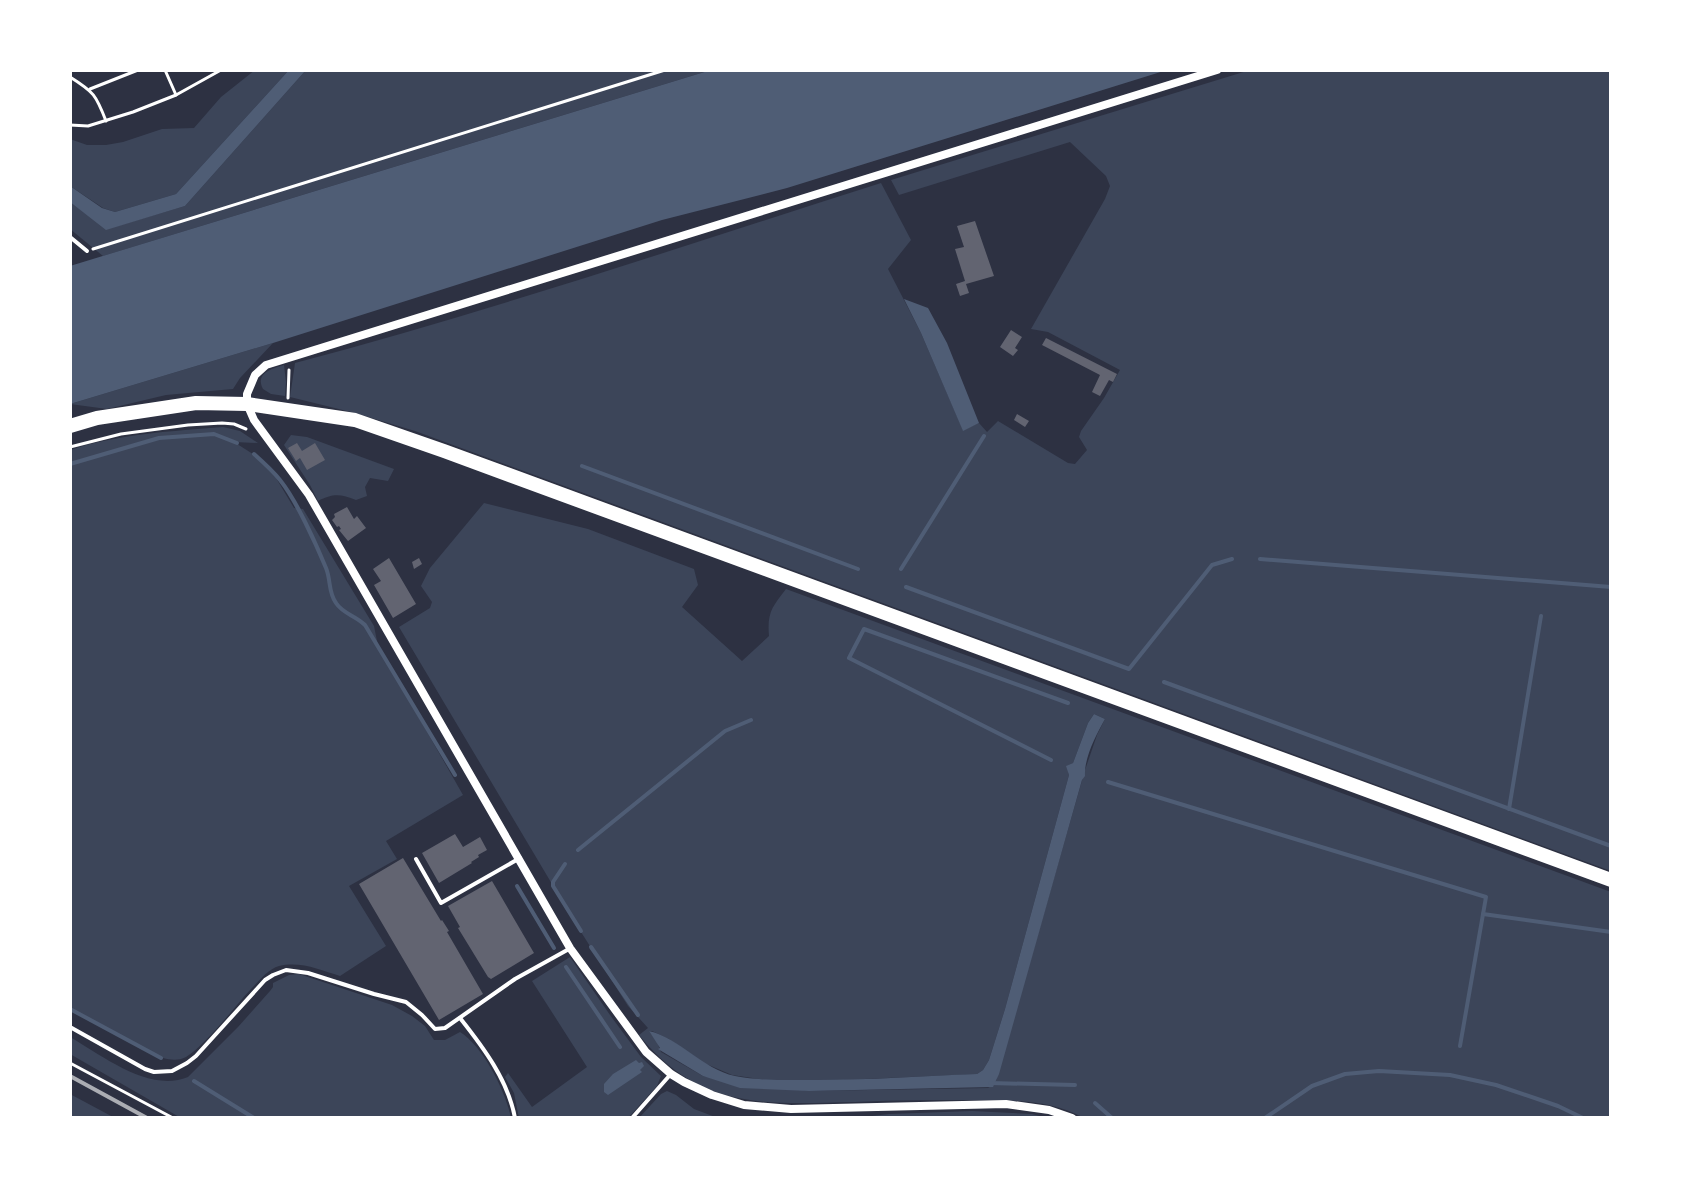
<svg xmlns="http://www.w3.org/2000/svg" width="1681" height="1188" viewBox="0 0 1681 1188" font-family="Poppins,sans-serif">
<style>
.green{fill:#3c4559;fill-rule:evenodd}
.water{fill:#4f5d75}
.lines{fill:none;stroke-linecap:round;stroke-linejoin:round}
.stream{stroke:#4f5d75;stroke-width:4}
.building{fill:#626471}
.path{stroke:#fff;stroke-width:3}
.service{stroke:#fff;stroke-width:4}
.minor{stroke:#fff;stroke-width:8}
.primary{stroke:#fff;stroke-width:14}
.rail{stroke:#abadb3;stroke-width:4}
</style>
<rect width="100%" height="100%" fill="#2d3142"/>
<g class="green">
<polygon points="255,70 289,70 176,194 115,212 103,208 70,186 70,139 87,145 106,145 123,142 162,129 194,128 221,97"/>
<polygon points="306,70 711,70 103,256 70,229 70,202 107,229 185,206"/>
<path d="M1250 70H1611V871L415 431 355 413 290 397 295 363C492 311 686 245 881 183L911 240 888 269 921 333 963 430 979 423 987 432 998 421 1068 463 1075 464 1087 450 1079 437 1081 431 1104 398 1120 370 1048 332 1031 329 1105 199 1110 186 1106 176 1070 142 899 195 891 180Z"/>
<polygon points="273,343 240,378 233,389 166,395 107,409 70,404"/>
<path d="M284 365 286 382 285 396 271 394 263 389C255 373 271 369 284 365Z"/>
<path d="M223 427 240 431 258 443 234 442 259 458 276 478 294 508 303 509 374 626 378 646 463 795 386 841 397 859 349 886 386 946 340 976C320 970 301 961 279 966 268 969 259 981 251 989 234 1007 206 1045 186 1057 178 1061 171 1060 163 1058L70 1009V450C118 434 173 431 223 427Z"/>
<path d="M291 435 307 437 394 469 388 481 370 478 365 487 367 496 356 500C341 494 333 493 318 501L310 485 284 445Z"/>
<path d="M484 503 588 529 694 569 698 585 682 607 742 661 769 636C767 613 772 607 786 589L1611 892V1118H1084C1051 1100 1015 1100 977 1100 937 1100 896 1100 855 1102 768 1104 700 1111 639 1035L648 1028 628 1006 574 921 399 627 430 608 432 602 421 586 430 568ZM1094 714 1105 719 1097 735 1085 770 995 1084 988 1088 809 1091 703 1076 661 1052 657 1042 649 1031H652L669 1039 704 1063 732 1075 766 1080H843L977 1074 983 1070 989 1060 1005 1009 1069 775 1067 766 1073 763 1088 723Z"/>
<polygon points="570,957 610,1015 641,1057 661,1076 657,1086 628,1118 519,1118 514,1093 505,1077 508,1073 532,1107 587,1067 532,981"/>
<path d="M299 974 392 1005 412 1016 425 1026 434 1040H445L460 1032C483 1046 506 1092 511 1118H181L70 1054V1037C103 1056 149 1093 188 1077L238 1027 270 991 273 987V983L289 975Z"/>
<polygon points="667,1091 676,1095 694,1109 718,1118 639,1118 661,1094"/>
<polygon points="70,1094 113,1117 115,1118 70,1118"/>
<polygon points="972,1111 1032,1114 1047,1118 855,1118 889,1114"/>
</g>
<g class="water">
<polygon points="289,70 306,70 185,206 106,230 70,202 70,186 102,208 115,212 176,194"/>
<polygon points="711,70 1167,70 787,188 662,220 273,343 70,404 70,266"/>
<polygon points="904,299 928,308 947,343 979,423 963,431 921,333"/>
<path d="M1094 714 1105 719C1096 735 1084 758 1085 776L1082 780 999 1074 993 1087 809 1091 740 1088 703 1076 658 1049 660 1048 649 1031C680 1038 702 1069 735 1076 762 1081 789 1080 816 1080 869 1080 923 1076 977 1074L983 1070 989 1060 1005 1009 1069 775 1066 766 1073 763 1088 723Z"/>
<polygon points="636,1060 639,1063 642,1062 644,1066 640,1070 642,1072 608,1095 604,1092 604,1084 613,1074"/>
</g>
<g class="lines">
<g class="stream">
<path d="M254 454C263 462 273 471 280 480 296 500 316 544 326 568 331 580 328 592 336 603 343 614 355 615 365 625L455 775"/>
<polyline points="70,464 159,438 214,434 237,443"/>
<polyline points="582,466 858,569"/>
<polyline points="1260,559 1611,587"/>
<polyline points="901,569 984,436"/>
<polyline points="906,587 1129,669 1212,565 1232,559"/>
<polyline points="1164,682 1611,846"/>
<polyline points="1051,760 849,658 864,629 1068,703"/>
<polyline points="1108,782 1486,897 1460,1046"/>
<polyline points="1509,809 1541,616"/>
<polyline points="578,850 725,731 751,720"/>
<polyline points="565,864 553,882 553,886 581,931"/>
<polyline points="517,886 554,948"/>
<polyline points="1483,914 1611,932"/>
<polyline points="591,947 638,1015"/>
<polyline points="566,967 620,1047"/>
<polyline points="70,1009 161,1058"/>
<polyline points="194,1081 254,1118"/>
<polyline points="990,1083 1075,1085"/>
<polyline points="1095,1103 1112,1118"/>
<polyline points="1265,1118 1312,1086 1345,1074 1379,1071 1450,1075 1496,1085 1558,1106 1583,1118"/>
</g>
</g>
<g class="building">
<polygon points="975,221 994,276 966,284 969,293 960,296 956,284 965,281 955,249 964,247 957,226"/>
<polygon points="1011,330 1022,337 1015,348 1018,350 1013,356 1000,347"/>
<polygon points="1046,338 1117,374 1113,382 1109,380 1100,396 1092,392 1100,375 1042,345"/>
<polygon points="1017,414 1029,421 1025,427 1014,420"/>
<polygon points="297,443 302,451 315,443 325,460 307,470 300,458 296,461 288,448"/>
<polygon points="347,507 354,519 357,516 366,528 348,541 339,530 341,529 339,526 337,527 332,520 335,517 334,514"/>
<polygon points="389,558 416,604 393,618 374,585 381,581 373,569"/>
<polygon points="419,558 422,564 414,569 412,562"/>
<polygon points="455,834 463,847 480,837 487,850 478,855 479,857 471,862 472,863 439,883 422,853"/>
<polygon points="403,858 441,921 442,920 449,931 447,932 483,994 439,1020 359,884"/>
<polygon points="492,881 534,953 491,979 488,977 458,928 460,927 448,906"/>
</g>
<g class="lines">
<g class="path">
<polyline points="165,70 176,95"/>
<path d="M70 77C94 92 96 95 106 121"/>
<polyline points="90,89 138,70"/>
<polyline points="70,125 88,126 133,112 176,95 221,70"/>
<polyline points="93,249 665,70"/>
<polyline points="288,398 289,370"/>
<polyline points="70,447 121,434 188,425 222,423 234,424 246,429"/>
<polyline points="70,1063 173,1118"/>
</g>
<g class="service">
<polyline points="70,237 87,251"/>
<polyline points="416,859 441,903 520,858"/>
<path d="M460 1018C483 1047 508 1080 515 1118"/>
<polyline points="70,1027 145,1069 154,1072 172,1071 187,1063 196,1056 265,980 273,975 286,970 308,973 374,994 406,1002 422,1015 435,1029 445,1028 515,979 569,949"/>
<polyline points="632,1118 670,1075"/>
</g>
<polyline class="minor" points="1072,1118 1049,1110 1006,1104 791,1109 744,1105 712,1095 684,1082 671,1074 646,1052 570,948 309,495 254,420 247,404 247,394 255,375 266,365 1217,70"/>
<polyline class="primary" points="70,426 97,418 196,403 247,404 355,420 444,451 1611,880"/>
<polyline class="rail" points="70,1076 147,1118"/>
</g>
<rect width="1681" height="1188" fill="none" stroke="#ffffff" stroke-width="144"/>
</svg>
